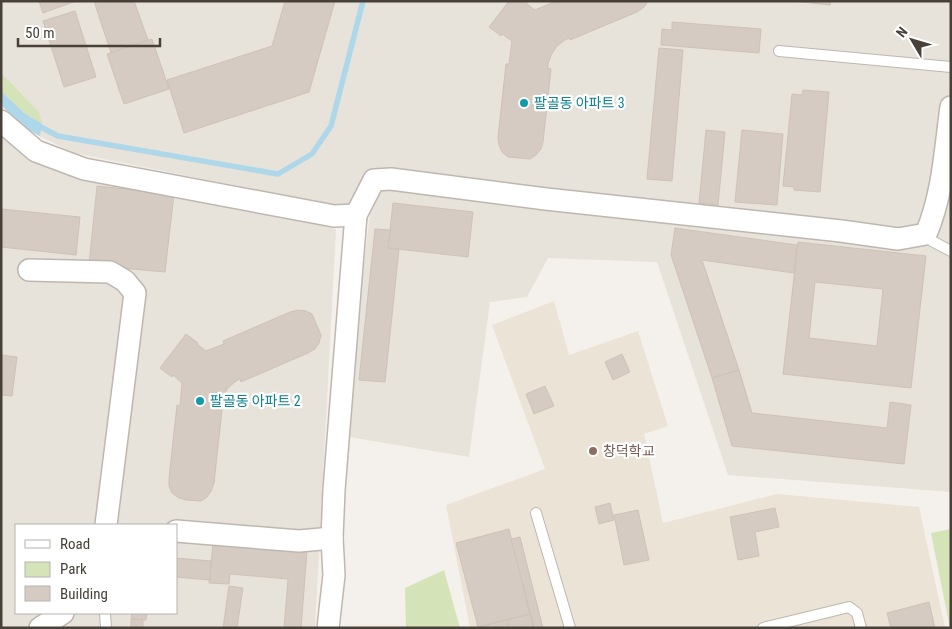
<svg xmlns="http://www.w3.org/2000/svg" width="952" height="629" viewBox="0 0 952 629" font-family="'Roboto Condensed','Noto Sans KR',sans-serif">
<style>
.residential{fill:#e7e2da;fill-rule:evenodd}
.education{fill:#ece3d7}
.green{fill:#d5e4b8}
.water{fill:#aed8ea}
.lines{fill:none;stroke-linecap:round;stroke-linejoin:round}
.stream{stroke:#aed8ea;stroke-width:5.5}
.building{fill:#d5cbc2;stroke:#cfc2b6;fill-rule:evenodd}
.service-casing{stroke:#bfb7af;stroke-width:12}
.minor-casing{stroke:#bfb7af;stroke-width:24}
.service{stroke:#fff;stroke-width:10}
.minor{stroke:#fff;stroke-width:21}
.culture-dot{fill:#0f9aa8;stroke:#fff;stroke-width:2}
.education-dot{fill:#8d6e63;stroke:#fff;stroke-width:2}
.labels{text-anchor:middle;stroke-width:4.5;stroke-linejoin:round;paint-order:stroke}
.culture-label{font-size:14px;fill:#0d838f;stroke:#fff;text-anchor:start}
.education-label{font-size:14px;fill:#785e54;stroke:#fff;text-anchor:start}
</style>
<rect width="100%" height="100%" fill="#f4f0eb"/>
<g class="residential">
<polygon points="1,1 951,1 951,492 728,475 657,262 548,258 527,297 490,302 469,457 343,436 370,214 333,205 74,153 29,131 1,90"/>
<path d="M1 137 38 160 197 195 336 229 315 628H1ZM16 525H176V613H16Z"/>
</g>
<polygon class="education" points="554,301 569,355 638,331 668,426 644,434 663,523 777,494 919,507 945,628 470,628 446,505 545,469 492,325"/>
<g class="green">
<polygon points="1,73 39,112 42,124 24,113 1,91"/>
<polygon points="951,529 951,628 950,628 931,533"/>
<polygon points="444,570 460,628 406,628 405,588"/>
</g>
<polygon class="water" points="1,91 24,113 42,124 40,136 24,127 1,105"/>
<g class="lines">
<polyline class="stream" points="35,124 58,136 278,174 312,154 331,126 363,1"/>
</g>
<g class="building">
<polygon points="39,1 76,1 43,13"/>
<polygon points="94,1 134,1 148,40 111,53"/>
<polygon points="285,1 335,1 309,92 184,133 167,80 272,46"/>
<polygon points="509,1 527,1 526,3 535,10 554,2 553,1 648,1 644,7 637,12 570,40 569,38 565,40 557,46 551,55 548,64 548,68 551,69 543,142 541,149 536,155 530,159 508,157 502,152 499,145 498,137 506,64 509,64 512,41 502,34 501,36 489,27"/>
<polygon points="793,1 831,1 830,5"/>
<polygon points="75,11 96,77 64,87 43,21"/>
<polygon points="672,22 761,29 759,53 661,45 662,29 672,30"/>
<polygon points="152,39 169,89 124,104 107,54"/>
<polygon points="659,48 683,50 672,181 647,179"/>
<polygon points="803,90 829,92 820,192 794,190 794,187 783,186 792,94 802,95"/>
<polygon points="706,130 725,132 718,205 699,203"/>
<polygon points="742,130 783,134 777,205 735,202"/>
<polygon points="97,186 174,194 165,272 89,265"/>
<polygon points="393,203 473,212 468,257 388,248"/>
<polygon points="1,209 80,217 76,255 1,247"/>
<polygon points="675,228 797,245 794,273 702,260 739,370 712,378 671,255"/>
<polygon points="375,229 390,230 388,248 399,249 385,382 359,380"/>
<path d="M798 242 926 256 911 388 783 374ZM815 282 883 289 877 346 809 338Z"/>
<polygon points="298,310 306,311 312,314 321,335 319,343 315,349 308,353 241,382 240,379 236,381 228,388 222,397 219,406 219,410 222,410 214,483 211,491 207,497 201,501 186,500 179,498 172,493 169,486 169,478 177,405 180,406 182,383 173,375 172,377 160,368 186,334 198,343 197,344 206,351 224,344 223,341 290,312"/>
<polygon points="622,354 630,372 613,380 605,362"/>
<polygon points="1,355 17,357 12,396 1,395"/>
<polygon points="739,370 752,413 887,428 890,402 911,405 904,464 732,446 712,378"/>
<polygon points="545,386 554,406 534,414 526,394"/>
<polygon points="610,503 614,520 599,524 595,507"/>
<polygon points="775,508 779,527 755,532 759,556 738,560 730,517"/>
<polygon points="638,510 649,560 624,565 614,515"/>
<polygon points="509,529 530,614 478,627 456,543"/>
<polygon points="520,537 543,628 534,628 511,539"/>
<polygon points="213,544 307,551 301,628 284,628 288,579 230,574 229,584 209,583"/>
<polygon points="176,558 211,561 210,580 176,577"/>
<polygon points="229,586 243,588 237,628 223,628"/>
<polygon points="929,602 935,628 891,628 887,613"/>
<polygon points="132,613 147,613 146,620 131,619"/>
<polygon points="530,614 534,628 509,628 507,620"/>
<polygon points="131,619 143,620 143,628 131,628"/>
<polygon points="507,620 509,628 478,628 478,627"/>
</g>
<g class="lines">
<defs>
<g id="service">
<polyline points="779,51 951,67"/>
<polyline points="926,234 932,241 951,251"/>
<polyline points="536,513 570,628"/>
<polyline points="105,613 106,628"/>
<polyline points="763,628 849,607 857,613 861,628"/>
</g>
<g id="minor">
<polyline points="1,121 36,151 84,169 334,216 356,215"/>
<polyline points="29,270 110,272 125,281 135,293 106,525"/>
<polyline points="176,531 299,541 332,538"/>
<polyline points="40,628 63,613"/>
<path d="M328 628 334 575 332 538 334 490 356 215 374 180 391 179 546 199 841 231 898 239 926 234C943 194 945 150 951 107"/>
</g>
</defs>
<use href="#service" class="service-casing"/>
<use href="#minor" class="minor-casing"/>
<use href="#service" class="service"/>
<use href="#minor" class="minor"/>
</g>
<g class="culture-dot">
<circle cx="524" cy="103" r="5"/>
<circle cx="200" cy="401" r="5"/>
</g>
<circle class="education-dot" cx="593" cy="451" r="5"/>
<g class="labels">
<g class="culture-label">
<text x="534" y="108">팔골동 아파트 3</text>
<text x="210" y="406">팔골동 아파트 2</text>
</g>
<g class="education-label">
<text x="603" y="456">창덕학교</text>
</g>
</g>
<rect width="952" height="629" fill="none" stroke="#48413a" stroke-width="5"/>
<rect x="15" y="524" width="162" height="90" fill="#ffffff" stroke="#b6b3b0"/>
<rect x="25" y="540" width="25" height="8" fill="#ffffff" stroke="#b6b3b0"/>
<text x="60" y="549" font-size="15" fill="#48413a">Road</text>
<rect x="25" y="562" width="25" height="15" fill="#d5e4b8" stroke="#b6b3b0"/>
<text x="60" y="574" font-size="15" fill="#48413a">Park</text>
<rect x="25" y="586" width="25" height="15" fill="#d5cbc2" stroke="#b6b3b0"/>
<text x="60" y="599" font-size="15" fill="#48413a">Building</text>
<g transform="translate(912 40) rotate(308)" stroke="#ffffff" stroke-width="4" paint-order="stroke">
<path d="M0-4L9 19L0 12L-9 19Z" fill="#48413a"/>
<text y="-8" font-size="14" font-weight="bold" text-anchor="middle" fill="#48413a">N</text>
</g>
<path d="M18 38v8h142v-8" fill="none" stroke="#48413a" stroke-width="2.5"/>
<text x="25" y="38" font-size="15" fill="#48413a" stroke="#ffffff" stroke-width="4" paint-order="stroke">50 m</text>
</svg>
